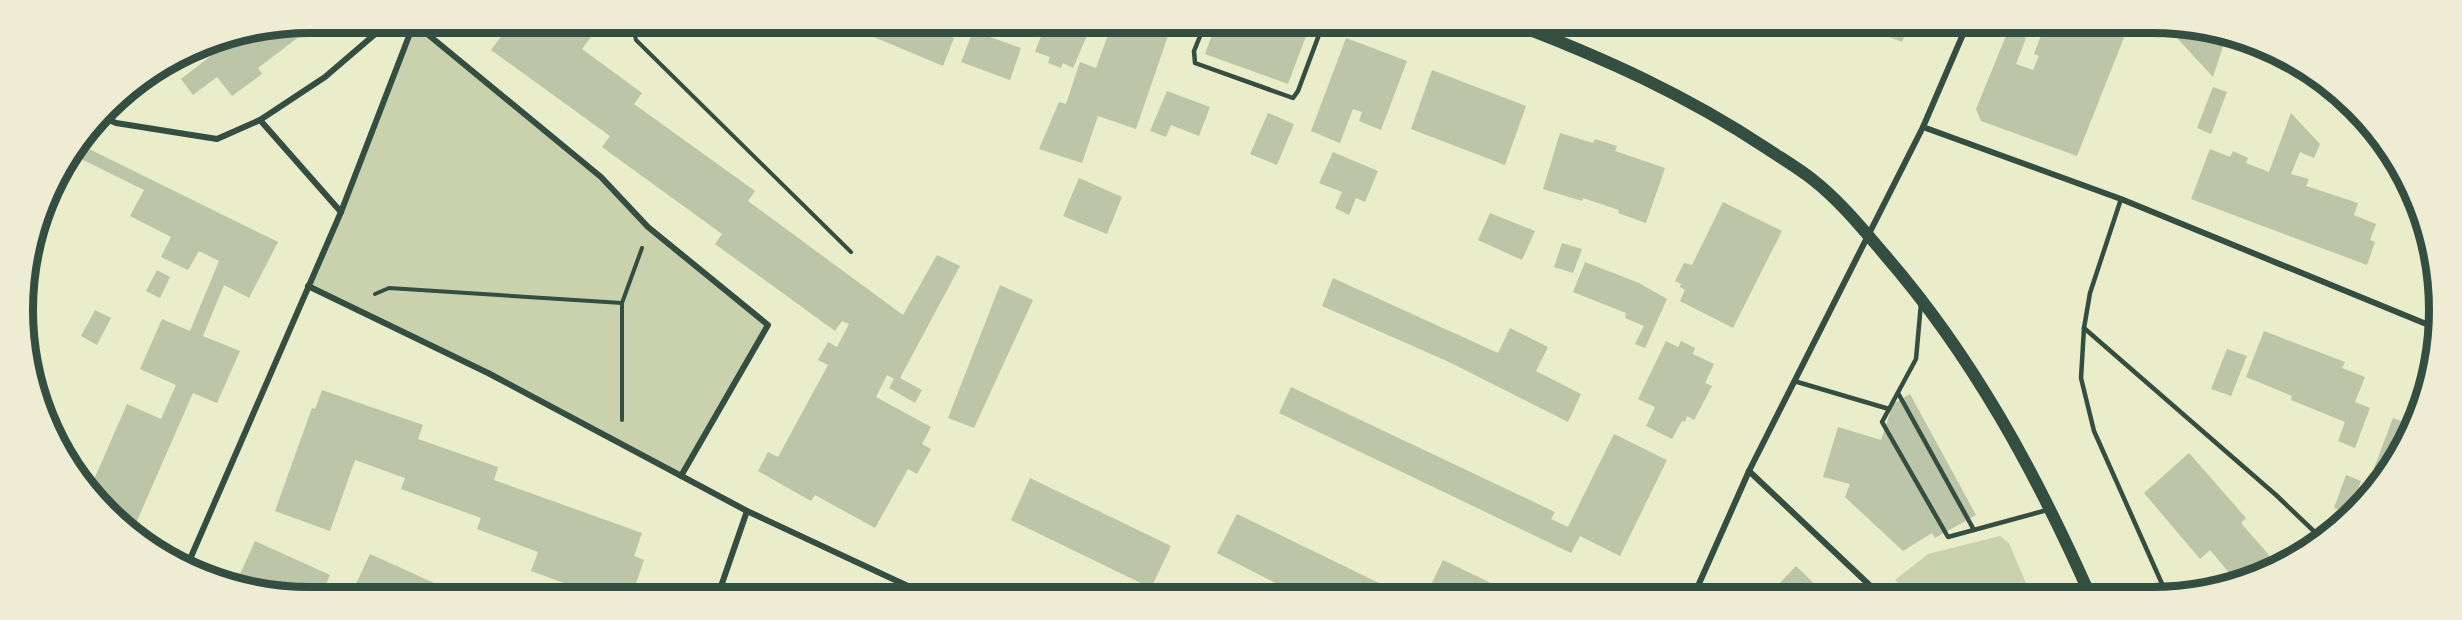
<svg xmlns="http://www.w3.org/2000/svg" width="2462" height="620" viewBox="0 0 2462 620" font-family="Spectral,serif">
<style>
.green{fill:#cad2ad}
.building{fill:#bcc5a7}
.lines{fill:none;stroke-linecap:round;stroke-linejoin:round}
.path{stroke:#344e41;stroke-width:4}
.service{stroke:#344e41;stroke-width:4.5}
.minor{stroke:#344e41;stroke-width:6}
.secondary{stroke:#344e41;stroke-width:12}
.rim{fill:none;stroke:#344e41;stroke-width:8}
</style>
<rect width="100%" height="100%" fill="#e9edc9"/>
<g class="green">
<polygon points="414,23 601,177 648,227 768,325 681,476 488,373 308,286"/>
<polygon points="2000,536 2009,543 2031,595 1911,595 1895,580 1928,554"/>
</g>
<g class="building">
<polygon points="310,22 317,23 258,68 262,74 232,96 217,77 193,95 181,79 234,38"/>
<polygon points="494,23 601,23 582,49 642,93 634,104 755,191 748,201 903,315 937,255 960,266 900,378 922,390 915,403 889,388 894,379 887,375 876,397 931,427 922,444 931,449 917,474 908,469 875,528 815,495 811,501 758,471 768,452 778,457 828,365 818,360 828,342 837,347 849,324 842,321 835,331 715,244 722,234 602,147 610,136 491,50 505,31"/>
<polygon points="866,23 920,23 954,38 943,66 862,32"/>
<polygon points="1046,23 1092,24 1073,68 1063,63 1061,68 1048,63 1050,57 1035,52"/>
<polygon points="1112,24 1172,24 1136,129 1098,116 1082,163 1039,149 1059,102 1066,104 1080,62 1096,68"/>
<polygon points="1216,24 1307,24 1306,26 1309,28 1288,84 1205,54"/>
<polygon points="1860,25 1909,25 1902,42"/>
<polygon points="2045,25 2129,25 2077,156 1981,121 1976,109 2008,31 2026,38 2016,64 2033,70 2039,56 2034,54"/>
<polygon points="2165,25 2190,25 2216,34 2224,43 2213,77"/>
<polygon points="973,31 1021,48 1010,80 961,62"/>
<polygon points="1346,38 1407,61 1381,130 1359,121 1362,112 1353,109 1340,143 1311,131"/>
<polygon points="1432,70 1526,106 1505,165 1411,129"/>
<polygon points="2213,87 2227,92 2211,134 2197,128"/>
<polygon points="1167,91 1210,107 1199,136 1171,125 1166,137 1150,131"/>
<polygon points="1268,113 1294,124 1277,165 1250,154"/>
<polygon points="2291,113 2320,144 2314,158 2300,152 2291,174 2309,179 2306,186 2358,203 2354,215 2376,224 2370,240 2375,242 2367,265 2191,199 2210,149 2230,157 2233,151 2248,158 2246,163 2269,172"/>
<polygon points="1560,133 1593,143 1595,139 1617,146 1615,151 1665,168 1646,223 1618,213 1619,210 1583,198 1582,201 1543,189"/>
<polygon points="81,145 278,242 249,298 224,285 203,336 240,351 217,403 193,393 133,530 89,491 127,404 161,419 176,385 140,369 162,319 190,331 219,261 199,251 188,270 161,257 171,237 130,216 144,190 75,156 62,181 56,178"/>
<polygon points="1333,152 1378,171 1365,202 1356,198 1349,215 1335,208 1342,192 1319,183"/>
<polygon points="1079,178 1122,197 1107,234 1063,216"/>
<polygon points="1723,202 1782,231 1733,328 1680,301 1685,290 1680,287 1681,284 1675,281 1684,263 1692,265"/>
<polygon points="1490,213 1535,231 1522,260 1478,240"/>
<polygon points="1562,243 1582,249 1573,273 1554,267"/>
<polygon points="1585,262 1639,283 1667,299 1645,348 1635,344 1644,326 1625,318 1626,313 1573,292"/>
<polygon points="157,270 170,277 160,298 146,291"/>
<polygon points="1333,278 1498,353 1510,328 1548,347 1536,371 1581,394 1568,422 1449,362 1322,306"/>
<polygon points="1000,285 1033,300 974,428 948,418"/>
<polygon points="95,310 111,318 97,345 81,336"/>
<polygon points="2264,331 2345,362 2342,368 2365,377 2355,402 2370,408 2355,448 2338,441 2345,422 2291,400 2292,396 2246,377"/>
<polygon points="1666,341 1678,347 1681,341 1695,348 1693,354 1714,364 1705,383 1712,386 1694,420 1687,416 1685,422 1682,421 1672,439 1646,426 1655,407 1638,399"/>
<polygon points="2227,349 2247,356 2231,396 2211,389"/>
<polygon points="1291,387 1555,512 1551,519 1568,527 1614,434 1667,460 1620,556 1580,536 1571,553 1279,413"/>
<polygon points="322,390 423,425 418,439 498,467 494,480 642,533 634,556 644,560 632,595 590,595 591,593 531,571 538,552 477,529 481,518 401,489 405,478 355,460 330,531 275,511 312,408 315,409"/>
<polygon points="1910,394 1976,515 1935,538 1932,533 1903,551 1845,497 1850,484 1823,477 1838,427 1881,440 1893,404"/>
<polygon points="2393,418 2413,425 2410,437 2385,472 2374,468"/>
<polygon points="2189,453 2246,518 2241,523 2276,563 2295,545 2301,552 2279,568 2236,581 2210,550 2200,559 2144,493"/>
<polygon points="2346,475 2361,481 2348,513 2334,508"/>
<polygon points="1030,478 1171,546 1151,588 1011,520"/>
<polygon points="1237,514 1379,583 1373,595 1299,595 1217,553"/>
<polygon points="255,541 330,575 321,595 302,593 305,587 294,583 289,595 272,595 236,583"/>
<polygon points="370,554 461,595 381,595 356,584"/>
<polygon points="1443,560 1516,595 1426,595"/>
<polygon points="1796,566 1826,595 1768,595"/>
</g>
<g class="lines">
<g class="path">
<polyline points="632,23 636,40 851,252"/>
<polyline points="375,294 389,288 622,303"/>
<polyline points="622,420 622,303 642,248"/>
</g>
<g class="service">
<polyline points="1205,24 1194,51 1195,63 1293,98 1298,91 1323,24"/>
<polyline points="2121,199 2090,293 2084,328 2081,378 2094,431 2167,595"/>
<polyline points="1921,303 1916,359 1882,422 1948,537 2047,510"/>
<polyline points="2084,328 2276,495 2321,538"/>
<polyline points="1794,381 1889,409"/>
<polyline points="1898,393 1974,530"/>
</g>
<g class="minor">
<polyline points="414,23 601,177 648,227 768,325 681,476"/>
<polyline points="103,117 116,123 217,139 260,120 325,77 388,23"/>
<polyline points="260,120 341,212"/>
<polyline points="1923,127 2121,199 2436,328"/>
<polyline points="308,286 488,373 747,511 910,587 949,595"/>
<polyline points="1749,471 1880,595"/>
<polyline points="187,566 341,212 414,23"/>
<polyline points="718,595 747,511"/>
<polyline points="1694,595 1749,471 1923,127 1967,25"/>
</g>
<path class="secondary" d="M1515 24C1604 58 1686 95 1766 148 1781 158 1798 168 1812 179 1839 200 1862 228 1884 254 1972 355 2036 473 2090 595"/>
</g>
<path d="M0 0H2462V620H0ZM310 33H2152A277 277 0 0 1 2429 310V310A277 277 0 0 1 2152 587H310A277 277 0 0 1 33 310V310A277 277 0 0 1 310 33Z" fill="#eeecd3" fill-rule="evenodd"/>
<path class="rim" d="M310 33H2152A277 277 0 0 1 2429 310V310A277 277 0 0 1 2152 587H310A277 277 0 0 1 33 310V310A277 277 0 0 1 310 33Z"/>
</svg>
